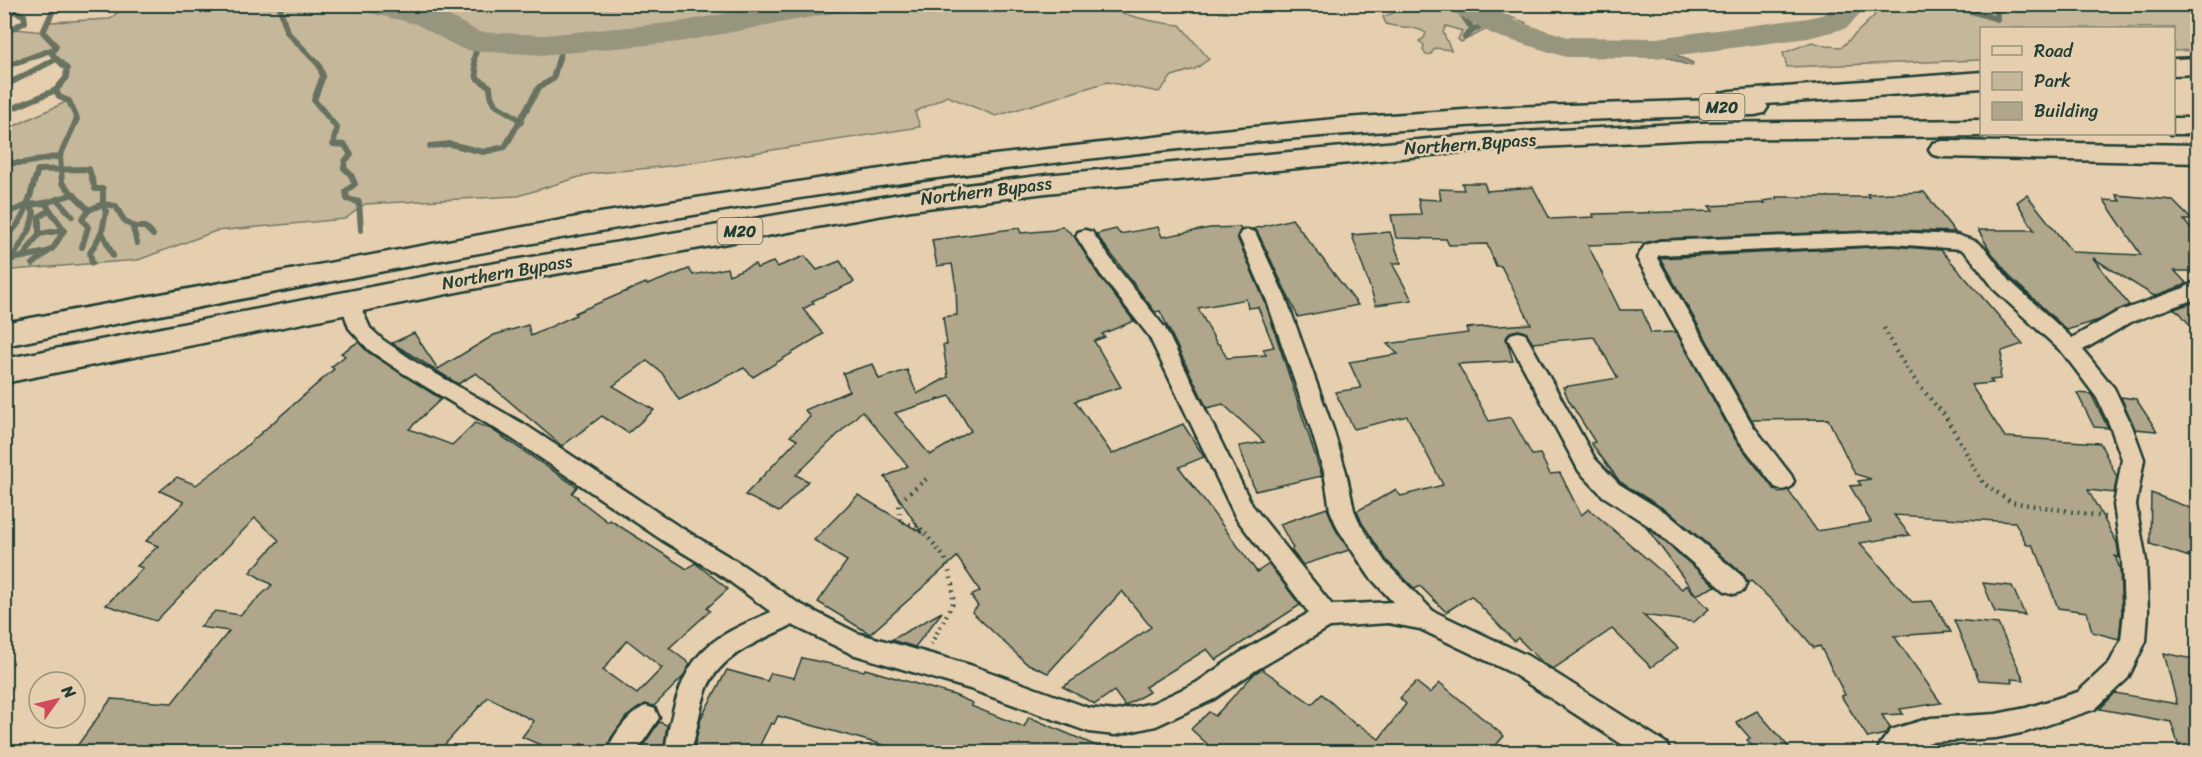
<svg xmlns="http://www.w3.org/2000/svg" width="2202" height="757" viewBox="0 0 2202 757" font-family="Sriracha,sans-serif">
<style>
.green{fill:#c5b79a;stroke:#727a67;stroke-width:1.5}
.water{fill:#98957f;stroke:#687261;stroke-width:1.5}
.lines{fill:none;stroke-linecap:round;stroke-linejoin:round}
.stream{stroke:#687261;stroke-width:6}
.river{fill:#98957f;fill-rule:evenodd}
.building{fill:#afa68c;stroke:#1f3d34;stroke-width:1.5;fill-rule:evenodd}
.street-casing{stroke:#1f3d34;stroke-width:5}
.highway-casing{stroke:#1f3d34;stroke-width:5}
.path{stroke:#1f3d34;stroke-width:4.5;stroke-dasharray:1.5 5;stroke-linecap:butt}
.street{fill:#e6cfaf;fill-rule:evenodd}
.highway{fill:#e6cfaf;fill-rule:evenodd}
.labels{text-anchor:middle;stroke-width:5;stroke-linejoin:round;paint-order:stroke}
.shield{fill:#e6cfaf;stroke:#5b6959;stroke-width:1.5}
.shield-label{font-size:16px;font-weight:bold;fill:#1f3d34}
.street-label{font-size:18px;fill:#1f3d34;stroke:#e6cfaf}
</style>
<rect width="100%" height="100%" fill="#e6cfaf"/>
<filter id="ink" filterUnits="userSpaceOnUse"><feTurbulence type="fractalNoise" baseFrequency=".0167" numOctaves="2"/><feDisplacementMap in="SourceGraphic" scale="12" xChannelSelector="R" yChannelSelector="G"/><feConvolveMatrix kernelMatrix="1 2 1 2 8 2 1 2 1" color-interpolation-filters="sRGB"/></filter>
<g filter="url(#ink)">
<g class="green">
<path d="M1467 4C1487 14 1508 13 1526 23L1524 26 1485 30 1461 42 1458 39 1462 31 1446 26 1443 32 1451 50 1435 48 1431 54 1426 55 1423 50 1424 45 1419 41 1424 38 1426 33C1414 25 1400 29 1386 24L1383 17 1393 13 1396 8 1393 5Z"/>
<polygon points="1881,4 2197,5 2197,50 2174,51 2174,28 1982,28 1981,60 1787,67 1783,53 1812,42 1827,46 1842,47 1874,16"/>
<path d="M126 5 373 4 414 14 416 4H847L860 12H871L874 4H1094C1103 12 1114 10 1125 14 1146 20 1158 23 1180 25L1209 59 1195 69 1172 76 1159 92 1107 82 996 116 947 96 915 112 920 127 670 166 589 174 518 196 365 204 345 219 216 231 138 260 12 270 5 273V117L12 127 68 101 59 97 56 90 66 78 67 69 52 54 54 49 5 67V33L16 29 43 32 50 22 110 19Z"/>
</g>
<g class="water">
<path d="M1741 30 1766 33 1755 40H1708L1706 46 1703 49 1677 45C1687 40 1697 43 1707 40 1720 36 1726 31 1741 30Z"/>
<path d="M1640 41 1670 46V52L1693 63 1692 66C1682 65 1671 58 1662 55 1648 49 1633 54 1619 48Z"/>
</g>
<g class="lines">
<g class="stream">
<polyline points="56,4 43,32 56,46 52,54 67,69 66,78 56,90 59,97 69,101 77,119 60,156 62,183 89,210"/>
<polyline points="279,4 287,32 319,65 323,76 314,100 337,128 333,144 345,145 351,155 345,161 344,168 351,175 355,184 346,191 347,199 359,202 361,230"/>
<polyline points="1455,4 1473,30 1465,37"/>
<polyline points="1947,4 1997,19 1996,8 2030,10 2046,4"/>
<polyline points="4,8 24,15 25,22 4,33"/>
<polyline points="1473,30 1492,21"/>
<path d="M472 41 477 46 474 59 477 78 490 87C491 113 507 106 521 122"/>
<polyline points="4,67 54,49"/>
<polyline points="4,86 56,59"/>
<polyline points="4,112 56,90"/>
<polyline points="430,146 450,144 483,152 505,147 539,87 553,79 561,51 552,44"/>
<polyline points="4,163 24,163 60,156"/>
<polyline points="57,199 72,216"/>
<polyline points="4,214 28,205 45,203"/>
<polyline points="133,228 137,243"/>
<polyline points="39,234 64,230"/>
<path d="M4 237C28 222 29 195 38 170L89 169 95 189H103V204L89 210 82 219 88 227 82 247"/>
<path d="M113 256 102 232 106 211 103 204 116 206C123 221 128 228 145 227L153 235"/>
<polyline points="23,257 39,234 39,217 50,210"/>
<polyline points="4,258 12,259 47,252"/>
<polyline points="12,259 30,229 34,212 28,205"/>
<polyline points="92,263 90,253 102,232"/>
<polyline points="33,264 54,247 64,230 45,203 74,194"/>
</g>
<g class="river">
<polygon points="358,4 415,4 438,10 479,32 544,35 679,22 778,4 848,4 844,11 833,13 679,42 544,55 472,51 460,48 416,24 362,11"/>
<polygon points="1447,4 1486,4 1516,21 1568,37 1656,38 1808,18 1825,14 1835,4 1868,4 1847,28 1808,38 1656,58 1566,57 1494,35 1451,11"/>
</g>
</g>
<g class="building">
<polygon points="1462,183 1484,183 1487,191 1533,187 1550,219 1594,217 1593,214 1713,211 1709,206 1765,203 1763,201 1777,199 1776,197 1869,197 1867,194 1924,192 1955,232 1892,230 1660,239 1644,243 1588,245 1620,310 1642,310 1651,333 1676,332 1735,439 1773,488 1779,493 1788,490 1817,531 1871,522 1850,486 1861,485 1858,481 1871,479 1855,474 1828,419 1752,420 1660,258 1892,246 1941,250 2023,344 2002,351 2000,379 1990,380 1993,383 1971,385 2005,437 2100,443 2117,477 2114,493 2088,490 2117,543 2119,557 2115,556 2120,569 2122,612 2119,639 2092,632 2087,612 2058,608 2038,555 2032,545 2027,545 2015,522 1894,515 1910,535 1860,543 1912,602 1932,601 1951,632 1894,636 1941,703 1900,709 1903,714 1882,715 1890,728 1885,734 1868,738 1841,696 1845,695 1820,646 1814,648 1782,610 1751,581 1748,583 1744,575 1669,512 1620,482 1591,443 1595,442 1569,401 1563,387 1618,378 1594,337 1533,343 1527,333 1519,330 1510,332 1506,338 1513,361 1458,364 1489,421 1511,417 1532,455 1540,454 1550,474 1560,473 1581,515 1589,509 1682,589 1686,585 1709,609 1694,622 1643,615 1678,648 1651,667 1612,629 1553,669 1543,663 1518,638 1514,641 1471,596 1446,612 1420,586 1415,589 1387,561 1362,523 1357,511 1395,490 1401,496 1443,485 1407,416 1354,429 1335,392 1361,388 1349,362 1398,354 1387,344 1468,333 1466,328 1531,324 1501,266 1496,266 1487,244 1449,245 1446,239 1396,238 1391,215 1421,214 1418,199 1441,200 1439,189 1464,190"/>
<polygon points="2027,195 2072,252 2141,255 2104,200 2120,201 2116,195 2172,200 2192,220 2184,220 2198,239 2198,271 2175,271 2187,284 2154,296 2093,258 2129,305 2099,320 2067,330 2012,279 1991,252 1978,230 2034,230 2017,202"/>
<polygon points="1292,219 1358,305 1298,317 1257,231 1253,229"/>
<path d="M1062 226 1074 236 1099 276 1134 321 1102 334 1105 337 1094 341 1121 387 1075 401 1112 454 1183 424 1204 457 1179 467 1257 572 1269 564 1300 605 1216 660 1207 649 1145 687 1149 692 1125 706 1114 691 1095 704 1063 687 1151 627 1122 591 1048 673 1026 663 972 612 978 606 971 596 980 591 957 557 870 634 818 602 847 561 814 540 858 495 922 533 885 477 908 466 862 411 796 475 808 481 779 512 745 495 797 440 790 436 810 417 805 410 849 391 843 373 873 364 879 379 907 370 917 394 948 377 943 345H947L943 317 957 315 956 287 952 264 937 266 932 240 1019 228 1021 233 1054 230ZM950 396 971 431 930 455 895 413Z"/>
<path d="M1158 227 1162 237 1210 228 1240 227 1241 230 1237 237 1265 302 1322 476 1255 491 1239 446 1264 442 1223 404 1207 408 1160 311 1155 312 1096 234 1116 229 1120 234ZM1246 299 1248 308 1258 307 1274 347 1263 349 1266 355 1227 358 1219 344H1217L1198 308Z"/>
<polygon points="1390,232 1401,263 1392,263 1412,300 1376,305 1352,235"/>
<polygon points="805,256 817,270 840,261 854,282 812,301 814,303 803,309 823,334 753,377 744,368 679,400 662,373 647,361 613,386 654,410 628,433 602,416 562,446 476,373 458,384 392,343 414,333 438,369 494,335 528,325 531,336 576,315 575,313 646,283 647,285 689,269 693,275 727,268 729,275 755,264 757,268 773,262 777,267"/>
<polygon points="2198,301 2198,335 2180,313 2174,309"/>
<path d="M358 342 368 352 441 399 409 429 452 445 475 423 491 429 577 487 572 493 578 497 577 498 608 522 610 520 687 569 695 563 728 589 707 608 710 611 669 648 690 664 683 677 654 706 645 704 626 717 611 738 605 753 581 744 575 753H559L522 737 534 721 488 697 437 753H72L111 699 172 703 229 631 200 627 215 611 240 615 272 585 250 572 279 540 255 518 156 621 106 605 143 568 137 566 158 546 146 541 184 502 160 491 177 477 196 485 236 455 334 369 331 367 345 356 341 353ZM627 640 662 668 637 694 603 670Z"/>
<polygon points="2077,393 2091,394 2108,428 2094,427"/>
<polygon points="2121,397 2136,399 2157,431 2135,429"/>
<polygon points="2151,493 2198,511 2196,556 2188,555 2189,557 2150,544"/>
<polygon points="1327,508 1336,530 1349,550 1303,565 1291,550 1293,548 1280,524"/>
<polygon points="1646,527 1651,530 1716,586 1696,595"/>
<polygon points="1983,583 2012,586 2025,615 1995,612"/>
<polygon points="942,612 915,647 891,640"/>
<polygon points="1954,620 1998,624 2024,680 2011,679 2012,682 1979,680"/>
<polygon points="2164,653 2198,660 2198,753 2181,753 2171,722 2100,709 2115,693 2177,704"/>
<polygon points="802,658 864,671 865,669 954,695 973,703 971,706 1024,727 1029,717 1113,753 912,753 778,716 774,724 771,723 756,753 693,753 701,718 727,670 767,681 771,673 794,678"/>
<polygon points="1262,669 1312,704 1322,694 1357,726 1358,724 1379,739 1406,704 1400,698 1416,682 1430,693 1440,683 1504,736 1489,753 1217,753 1191,729 1209,712 1215,716 1255,673"/>
<polygon points="1757,711 1794,753 1758,753 1747,740 1750,738 1736,722"/>
<polygon points="659,722 667,725 663,753 638,753"/>
</g>
<g class="lines">
<defs>
<g id="street">
<path d="M1085 230 1092 232 1115 265 1165 328 1252 505 1332 605 1393 602 1369 576 1338 529 1330 510 1324 472 1311 429 1267 301 1239 236 1241 232 1248 230 1255 232 1257 236 1287 301 1333 429 1346 472 1354 510 1360 524 1385 562 1433 611 1528 656 1666 743 1670 752H1634L1510 672 1420 629 1388 623 1330 627 1256 670 1214 699 1156 726 1115 735 1089 732 970 689 852 654 792 625C762 640 721 654 707 688 699 709 697 731 691 752H665C670 720 678 677 702 652 720 633 747 623 771 612L725 578 662 540 511 438 403 373 369 350 349 328 344 313 347 308 354 306 361 308 370 328 383 340 417 363 527 426 678 526 741 564 798 603 857 633 970 665 1089 708 1115 711 1153 703 1196 683 1238 654 1309 613 1236 518 1149 336 1101 275 1076 236 1078 232Z"/>
<polygon points="1892,232 1957,235 1975,241 1984,247 2010,281 2072,338 2117,312 2184,288 2198,280 2198,298 2131,322 2083,350 2114,388 2132,426 2144,459 2136,505 2146,561 2148,612 2146,641 2128,678 2095,709 2026,732 1996,738 1931,742 1909,749 1906,752 1877,752 1881,743 1891,730 1900,727 1931,718 1996,714 2026,708 2078,692 2110,662 2121,640 2124,612 2122,561 2114,505 2122,459 2110,426 2097,398 2063,353 1996,291 1970,257 1961,249 1892,244 1659,255 1657,258 1753,426 1791,475 1794,481 1791,487 1783,490 1775,487 1737,438 1637,258 1645,245 1660,241"/>
<polygon points="1518,332 1525,334 1595,459 1619,484 1668,514 1743,577 1746,584 1743,591 1734,594 1725,591 1652,528 1603,496 1579,471 1508,339 1511,334"/>
<path d="M646 706 655 709 659 718 636 752H607C612 736 630 712 646 706Z"/>
</g>
<g id="highway">
<polygon points="2198,58 2198,74 2174,75 2174,59"/>
<path d="M1982 72V88L1766 104 1768 107 1764 113 1755 115C1444 120 1133 147 826 194 551 235 277 292 4 346V323L594 214 906 165 1181 134 1345 118 1509 107 1717 100 1721 93 1730 91Z"/>
<polygon points="2174,118 2198,118 2198,134 2171,134 2174,134"/>
<polygon points="1982,120 1982,134 1992,134 1982,136 1697,139 1482,150 1046,193 911,210 467,290 4,383 4,359 467,268 911,192 1046,175 1482,134 1697,123"/>
<polygon points="1943,141 2198,145 2198,163 1943,157 1933,155 1929,149 1933,143"/>
</g>
</defs>
<use href="#street" class="street-casing"/>
<use href="#highway" class="highway-casing"/>
<g class="path">
<polyline points="1884,328 1895,350 1917,383 1946,417 1983,483 2011,502 2105,517"/>
<polyline points="926,479 899,502 900,522 919,526 945,558 953,585 953,603 931,644"/>
</g>
<use href="#street" class="street"/>
<use href="#highway" class="highway"/>
</g>
</g>
<g class="labels">
<g class="shield">
<rect x="1699.5" y="94" width="45" height="26" rx="4.5"/>
<rect x="717.5" y="218" width="45" height="26" rx="4.5"/>
</g>
<g class="shield-label">
<text x="1722" y="113">M20</text>
<text x="740" y="237">M20</text>
</g>
<g class="street-label">
<text transform="translate(1470 144) rotate(-4)" y="6">Northern Bypass</text>
<text transform="translate(986 191) rotate(-7)" y="6">Northern Bypass</text>
<text transform="translate(507 272) rotate(-10)" y="6">Northern Bypass</text>
</g>
</g>
<rect width="2202" height="757" fill="none" stroke="#e6cfaf" stroke-width="24"/>
<rect x="12" y="12" width="2178" height="733" fill="none" stroke="#1f3d34" stroke-width="2" filter="url(#ink)"/>
<rect x="1980" y="27" width="195" height="108" fill="#e6cfaf" stroke="#96957e" stroke-width="1.5"/>
<rect x="1992" y="46" width="30" height="9" fill="#e6cfaf" stroke="#96957e" stroke-width="1.5"/>
<text x="2034" y="57" font-size="18" fill="#1f3d34">Road</text>
<rect x="1992" y="72" width="30" height="18" fill="#c5b79a" stroke="#96957e" stroke-width="1.5"/>
<text x="2034" y="87" font-size="18" fill="#1f3d34">Park</text>
<rect x="1992" y="102" width="30" height="18" fill="#afa68c" stroke="#96957e" stroke-width="1.5"/>
<text x="2034" y="117" font-size="18" fill="#1f3d34">Building</text>
<g transform="translate(57 700) rotate(56)"><circle r="28" fill="#e6cfaf" stroke="#96957e" stroke-width="1.5"/>
<path d="M0-4.5L10 22L0 15L-10 22Z" fill="#d1495b"/>
<text y="-9" font-size="16" font-weight="bold" text-anchor="middle" fill="#1f3d34">N</text>
</g>
</svg>
